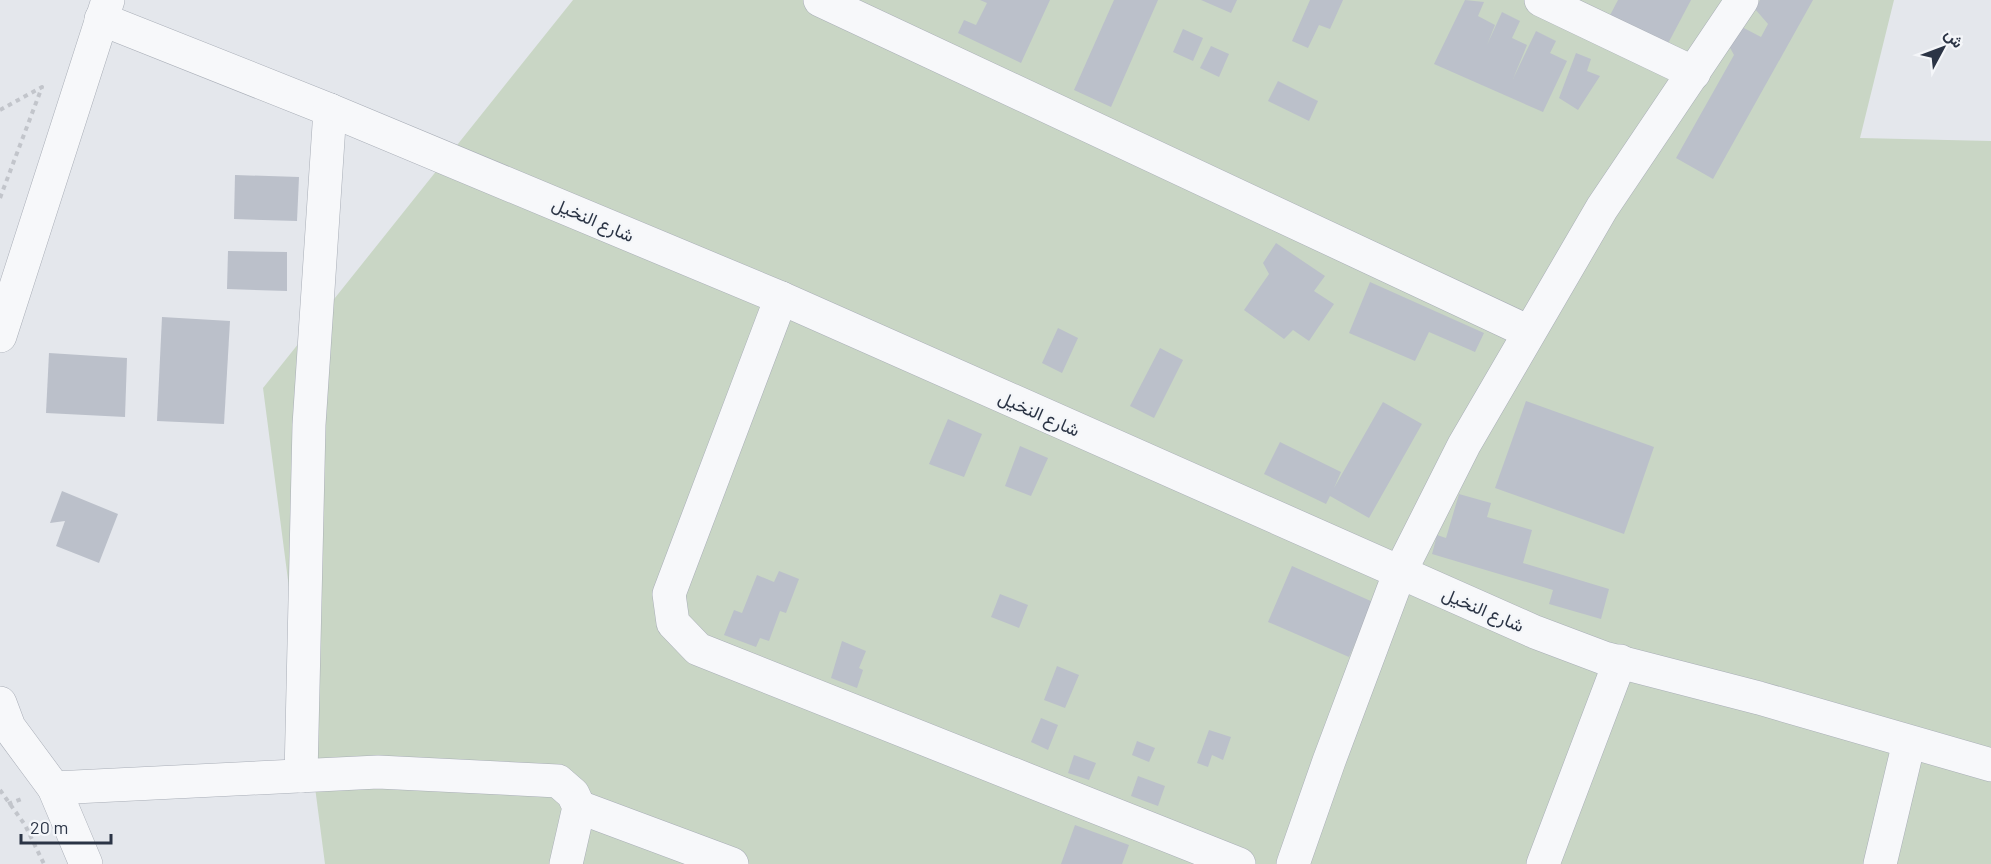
<svg xmlns="http://www.w3.org/2000/svg" width="1991" height="864" viewBox="0 0 1991 864" font-family="Barlow,Vazirmatn,sans-serif">
<style>
.green{fill:#c9d6c5}
.building{fill:#bbc0ca}
.lines{fill:none;stroke-linecap:round;stroke-linejoin:round}
.minor-casing{stroke:#a9aeb7;stroke-width:34}
.path{stroke:#c2c5cb;stroke-width:4;stroke-dasharray:4.5 4.5;stroke-linecap:butt}
.minor{stroke:#f7f8fa;stroke-width:33}
.labels{text-anchor:middle;stroke-width:4.5;stroke-linejoin:round;paint-order:stroke}
.street-label{font-size:18px;fill:#2b3445;stroke:#f4f6f9}
</style>
<rect width="100%" height="100%" fill="#e4e7ec"/>
<polygon class="green" points="573,0 1894,0 1860,138 1991,141 1991,864 325,864 263,388"/>
<g class="building">
<polygon points="980,0 1050,0 1021,63 958,33 964,20 976,25 987,3"/>
<polygon points="1114,0 1158,0 1111,107 1074,90"/>
<polygon points="1201,0 1237,0 1231,13"/>
<polygon points="1310,0 1343,0 1330,29 1319,25 1308,48 1292,41"/>
<polygon points="1465,0 1484,2 1478,16 1495,25 1487,45 1502,12 1520,21 1512,38 1527,45 1513,79 1536,31 1556,41 1550,53 1567,61 1543,112 1434,64"/>
<polygon points="1618,0 1691,0 1664,51 1607,21"/>
<polygon points="1760,0 1813,0 1713,179 1676,158 1734,55 1729,46 1740,26 1761,37 1768,24 1755,9"/>
<polygon points="1183,29 1203,38 1193,61 1173,52"/>
<polygon points="1211,46 1229,54 1219,77 1200,68"/>
<polygon points="1576,53 1591,59 1587,71 1600,76 1578,110 1559,98"/>
<polygon points="1278,81 1318,101 1309,121 1268,101"/>
<polygon points="235,175 299,177 297,221 234,219"/>
<polygon points="1276,243 1325,276 1314,291 1334,304 1309,341 1293,330 1284,339 1244,310 1269,274 1263,263"/>
<polygon points="228,251 287,252 287,291 227,289"/>
<polygon points="1370,282 1484,333 1475,352 1429,332 1415,361 1349,333"/>
<polygon points="162,317 230,321 224,424 157,421"/>
<polygon points="1058,328 1078,338 1062,373 1042,363"/>
<polygon points="1160,348 1183,360 1154,418 1130,406"/>
<polygon points="49,353 127,358 125,417 46,413"/>
<polygon points="1526,401 1654,447 1624,534 1495,488"/>
<polygon points="1383,402 1422,424 1369,518 1330,496 1326,504 1264,474 1280,442 1341,472 1334,488"/>
<polygon points="948,419 982,434 964,477 929,464"/>
<polygon points="1020,446 1048,458 1031,496 1005,486"/>
<polygon points="62,491 118,514 99,563 56,546 65,521 50,523"/>
<polygon points="1459,494 1491,503 1487,517 1532,530 1523,563 1609,589 1601,619 1549,604 1553,590 1432,554 1437,535 1446,538"/>
<polygon points="1292,566 1373,602 1349,657 1268,622"/>
<polygon points="779,571 799,579 786,613 780,611 769,641 760,638 756,647 724,635 734,610 742,613 757,575 774,582"/>
<polygon points="1000,594 1028,605 1019,628 991,617"/>
<polygon points="842,641 866,651 859,668 863,670 857,688 831,678"/>
<polygon points="1057,666 1079,675 1065,708 1044,700"/>
<polygon points="1041,718 1058,725 1048,750 1031,742"/>
<polygon points="1209,730 1231,737 1223,760 1212,755 1208,767 1197,763"/>
<polygon points="1137,741 1155,748 1149,762 1132,755"/>
<polygon points="1074,755 1096,763 1089,780 1068,773"/>
<polygon points="1138,776 1165,786 1158,806 1131,796"/>
<polygon points="1075,825 1129,845 1122,864 1061,864"/>
</g>
<g class="lines">
<defs>
<g id="minor">
<polyline points="820,0 1529,332"/>
<polyline points="1541,0 1694,73"/>
<polyline points="101,19 330,110 781,298 1535,632 1604,658 1759,698 1991,765"/>
<polyline points="781,298 669,594 673,623 698,649 1239,864"/>
<polyline points="0,336 108,0"/>
<polyline points="0,703 9,727 54,788 86,864"/>
<polyline points="301,776 309,425 330,110"/>
<polyline points="54,788 378,772 558,781 573,794 579,807 566,864"/>
<polyline points="579,807 732,864"/>
<polyline points="1293,864 1329,761 1399,574 1464,445 1602,208 1742,0"/>
<polyline points="1543,864 1620,661"/>
<polyline points="1880,864 1909,742"/>
</g>
</defs>
<use href="#minor" class="minor-casing"/>
<g class="path">
<polyline points="0,110 42,87 0,198"/>
<polyline points="0,790 25,825 44,864"/>
<polyline points="8,804 24,798"/>
</g>
<use href="#minor" class="minor"/>
</g>
<g class="labels">
<g class="street-label">
<text transform="translate(593 220) rotate(23)" y="6">شارع النخيل</text>
<text transform="translate(1039 414) rotate(24)" y="6">شارع النخيل</text>
<text transform="translate(1483 610) rotate(23)" y="6">شارع النخيل</text>
</g>
</g>
<g transform="translate(1943 48) rotate(49)" stroke="#f4f6f9" stroke-width="4.5" paint-order="stroke">
<path d="M0-4.5L10 22L0 15L-10 22Z" fill="#2b3445"/>
<text y="-9" font-size="16" font-weight="bold" text-anchor="middle" fill="#2b3445">ش</text>
</g>
<path d="M21 834v9h90v-9" fill="none" stroke="#2b3445" stroke-width="3"/>
<text x="30" y="834" font-size="18" fill="#2b3445" stroke="#f4f6f9" stroke-width="4.5" paint-order="stroke">20 m</text>
</svg>
